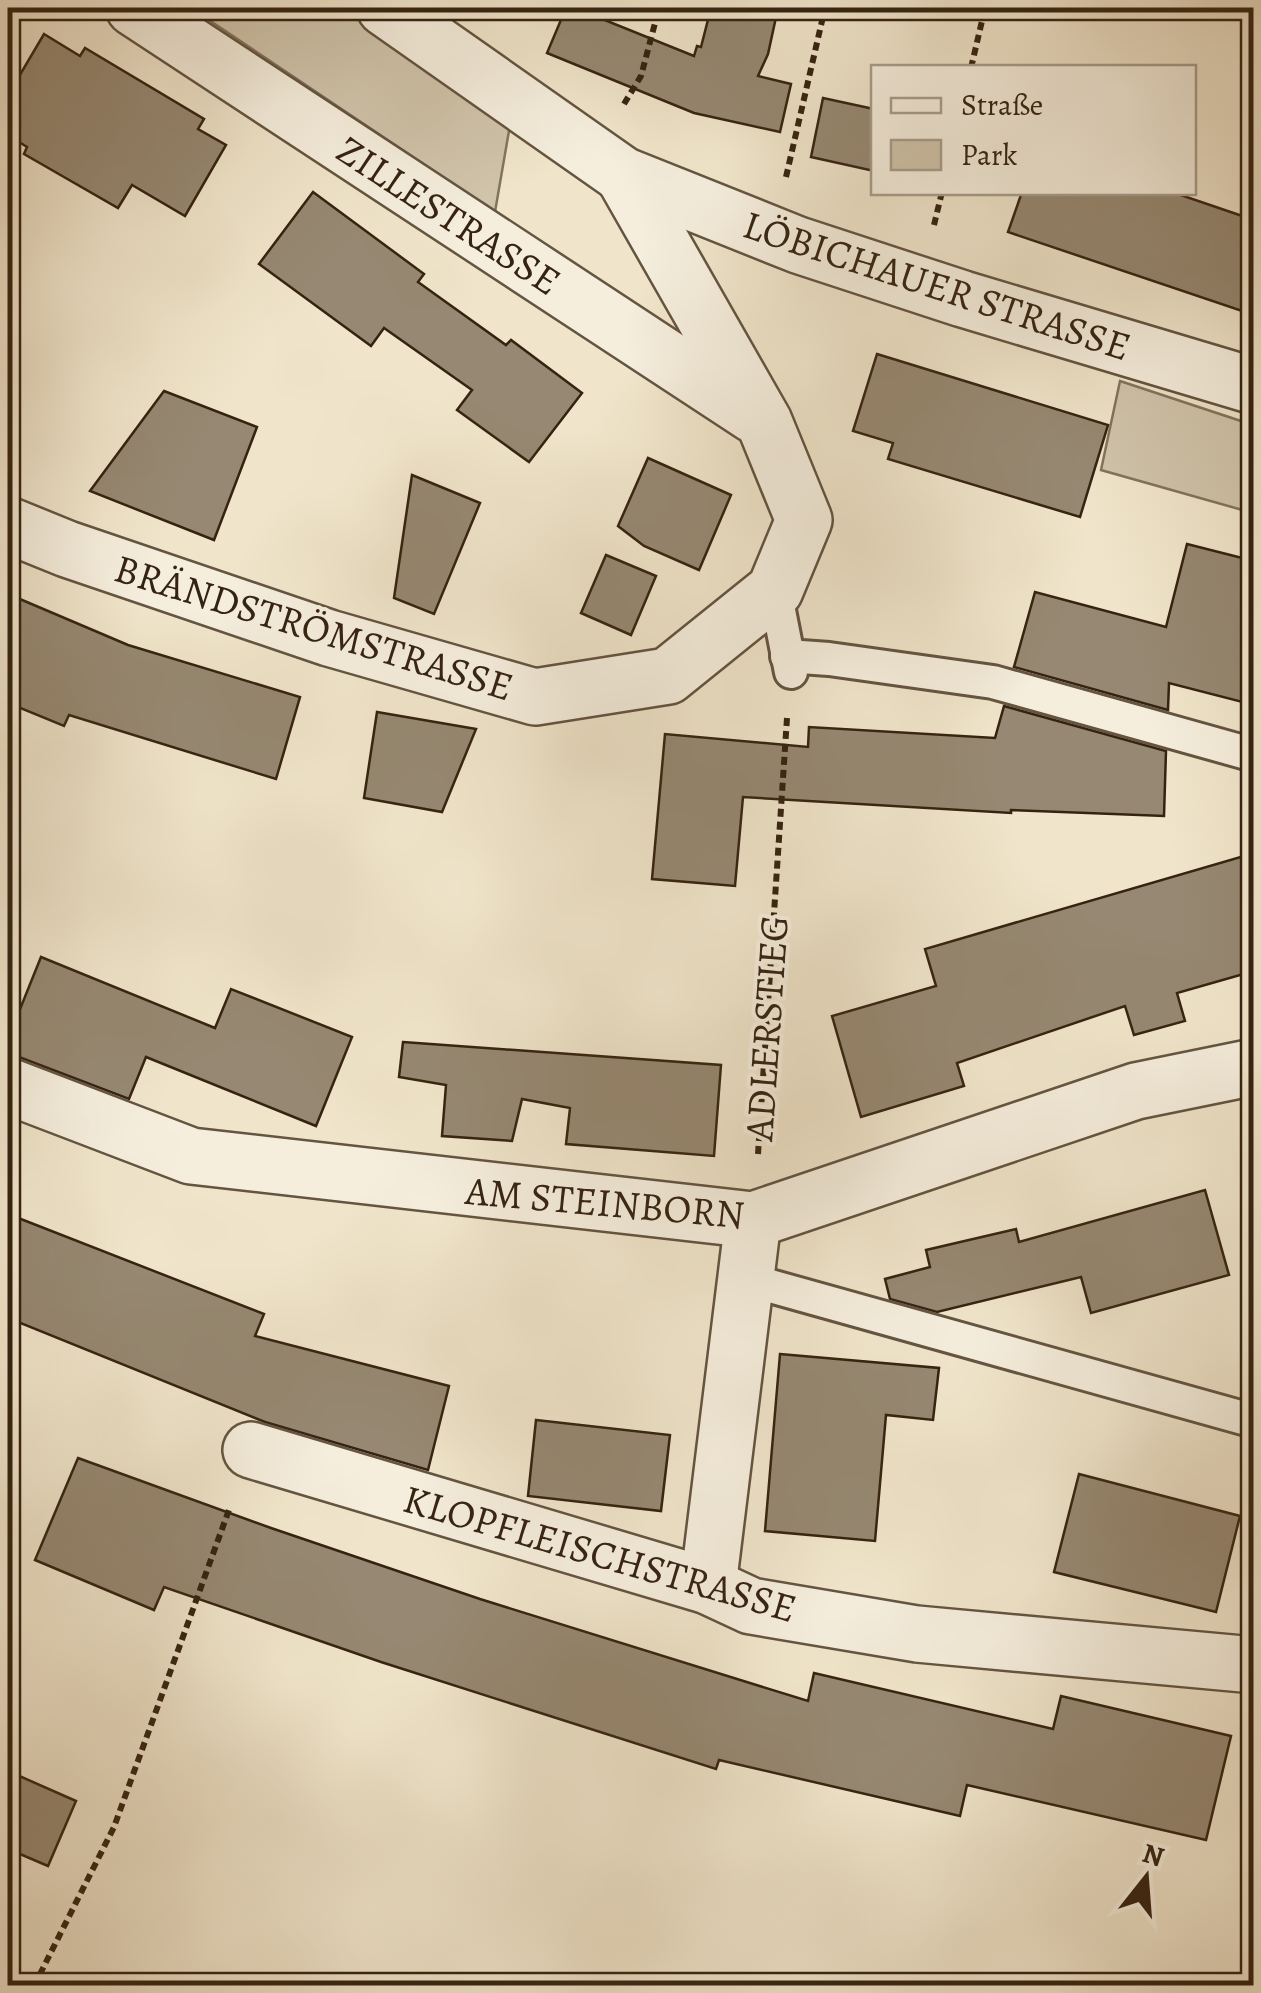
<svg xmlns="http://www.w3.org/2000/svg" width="1261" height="1993" viewBox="0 0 1261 1993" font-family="Alegreya,serif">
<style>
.green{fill:#d0c4ab;stroke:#82745e;stroke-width:2.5}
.building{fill:#968872;stroke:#352311;stroke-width:2.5}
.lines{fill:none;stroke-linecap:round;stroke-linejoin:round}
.lane-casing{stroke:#645440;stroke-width:38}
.street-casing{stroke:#645440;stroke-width:60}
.path{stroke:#352311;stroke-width:6;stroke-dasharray:8 5;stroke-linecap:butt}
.lane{stroke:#f5eedd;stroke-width:32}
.street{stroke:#f5eedd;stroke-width:55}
.labels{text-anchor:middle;stroke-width:8;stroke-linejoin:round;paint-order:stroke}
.street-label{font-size:40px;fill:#352311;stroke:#f5eedd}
</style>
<rect width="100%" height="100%" fill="#f0e5cb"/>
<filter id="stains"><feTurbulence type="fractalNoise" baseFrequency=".002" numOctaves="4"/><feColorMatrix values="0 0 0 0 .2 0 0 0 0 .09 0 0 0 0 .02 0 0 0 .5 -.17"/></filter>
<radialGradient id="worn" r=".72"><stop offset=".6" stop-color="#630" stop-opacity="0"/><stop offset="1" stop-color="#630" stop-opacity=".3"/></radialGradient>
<g class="green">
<polygon points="191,8 348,8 510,125 495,212"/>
<polygon points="1120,381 1253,425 1253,513 1101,470"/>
</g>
<g class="building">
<polygon points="566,8 575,8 694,56 697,46 701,47 711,8 778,8 768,54 758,76 791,84 780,132 694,113 547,53"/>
<polygon points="44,34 80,56 85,48 204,119 198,129 226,145 185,216 132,185 118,208 24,154 27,147 8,135 8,95"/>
<polygon points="823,98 874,109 874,171 811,157"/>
<polygon points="313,192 424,274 418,282 506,345 511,340 582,393 529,462 457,410 472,390 384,328 371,346 259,264"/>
<polygon points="1022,192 1172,192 1254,220 1254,315 1008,232"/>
<polygon points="877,354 1108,425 1080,517 888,459 893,443 853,431"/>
<polygon points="164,391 257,427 214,540 90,491"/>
<polygon points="648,458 731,495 699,570 644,546 618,526"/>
<polygon points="412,475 480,503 434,614 394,598"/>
<polygon points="1187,544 1254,561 1254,705 1169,683 1168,710 1014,667 1035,592 1166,627"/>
<polygon points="606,555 656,576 631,635 581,613"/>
<polygon points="8,594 128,645 300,697 276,779 69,715 64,726 8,703"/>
<polygon points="1004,706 1166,751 1164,816 1011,810 1011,813 743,797 735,886 652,879 665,734 808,747 809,727 995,738"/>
<polygon points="377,712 476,729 442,812 364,798"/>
<polygon points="1244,856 1254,888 1254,971 1177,993 1185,1021 1134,1035 1125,1006 957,1063 964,1086 861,1117 832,1016 936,986 925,949"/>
<polygon points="41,957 215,1028 231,989 352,1037 316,1126 146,1057 129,1099 19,1057 8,1055 8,1039"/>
<polygon points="403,1042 721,1065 714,1156 566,1144 570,1108 522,1099 512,1141 442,1136 446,1085 399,1077"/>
<polygon points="1205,1190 1229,1275 1091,1313 1081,1277 937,1312 890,1299 885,1279 930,1267 926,1250 1016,1229 1019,1242"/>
<polygon points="8,1214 264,1314 255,1336 449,1386 428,1470 265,1422 8,1318"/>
<polygon points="780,1354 939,1368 933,1420 886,1415 875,1541 765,1531"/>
<polygon points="536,1420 670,1435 661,1511 528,1496"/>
<polygon points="78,1458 271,1528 480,1599 808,1701 814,1673 1053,1729 1061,1696 1231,1736 1206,1840 967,1785 960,1816 719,1760 716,1769 381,1662 164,1587 154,1610 35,1560"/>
<polygon points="1079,1474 1240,1516 1216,1612 1054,1572"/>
<polygon points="8,1771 76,1801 48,1866 8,1849"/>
</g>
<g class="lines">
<defs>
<g id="lane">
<polyline points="775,590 791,672"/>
<polyline points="787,656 829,659 993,682 1254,755"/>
<polyline points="745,1279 1254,1421"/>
</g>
<g id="street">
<polyline points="134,8 754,415"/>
<polyline points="385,8 623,175 798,245 963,299 1254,386"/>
<polyline points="8,525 67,549 329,638 535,697 668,676 775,590 804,520 764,422 623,175"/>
<polyline points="8,1086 191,1156 753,1220 1136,1091 1254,1067"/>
<polyline points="251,1450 708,1586 751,1606 917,1634 1254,1665"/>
<polyline points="708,1586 753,1220"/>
</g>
</defs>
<use href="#lane" class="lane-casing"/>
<use href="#street" class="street-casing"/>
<g class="path">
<polyline points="971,68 985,8"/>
<polyline points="624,104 641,76 659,8"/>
<polyline points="786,177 825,8"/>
<polyline points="934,225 942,192"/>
<polyline points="758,1154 787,718"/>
<polyline points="8,1859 17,1853"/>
<polyline points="34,1986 114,1827 230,1507"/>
</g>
<use href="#lane" class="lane"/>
<use href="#street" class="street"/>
</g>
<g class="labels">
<g class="street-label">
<text transform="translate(449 215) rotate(33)" y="14">ZILLESTRASSE</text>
<text transform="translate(937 285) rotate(18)" y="14">LÖBICHAUER STRASSE</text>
<text transform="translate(314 627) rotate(17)" y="14">BRÄNDSTRÖMSTRASSE</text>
<text transform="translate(766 1028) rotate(-86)" y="14">ADLERSTIEG</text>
<text transform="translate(605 1202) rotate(5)" y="14">AM STEINBORN</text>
<text transform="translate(600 1553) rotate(16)" y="14">KLOPFLEISCHSTRASSE</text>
</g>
</g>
<rect width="1261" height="1993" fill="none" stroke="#f0e5cb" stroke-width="40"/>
<rect x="10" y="10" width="1241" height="1973" fill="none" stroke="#352311" stroke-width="5"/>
<rect x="20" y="20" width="1221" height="1953" fill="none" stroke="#352311" stroke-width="2.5"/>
<rect x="871" y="65" width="325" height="130" fill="#f5eedd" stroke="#a89d8b" stroke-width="2.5"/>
<rect x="891" y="98" width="50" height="15" fill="#f5eedd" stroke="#a89d8b" stroke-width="2.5"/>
<text x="961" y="115" font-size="30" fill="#352311">Straße</text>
<rect x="891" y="140" width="50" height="30" fill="#d0c4ab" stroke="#a89d8b" stroke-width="2.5"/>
<text x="961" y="165" font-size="30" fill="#352311">Park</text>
<g transform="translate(1146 1878) rotate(17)" stroke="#f5eedd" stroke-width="8" paint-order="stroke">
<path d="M0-8L18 38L0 25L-18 38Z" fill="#352311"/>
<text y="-15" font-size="28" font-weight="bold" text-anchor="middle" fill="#352311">N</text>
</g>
<rect width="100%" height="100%" filter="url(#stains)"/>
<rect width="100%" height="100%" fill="url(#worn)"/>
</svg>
